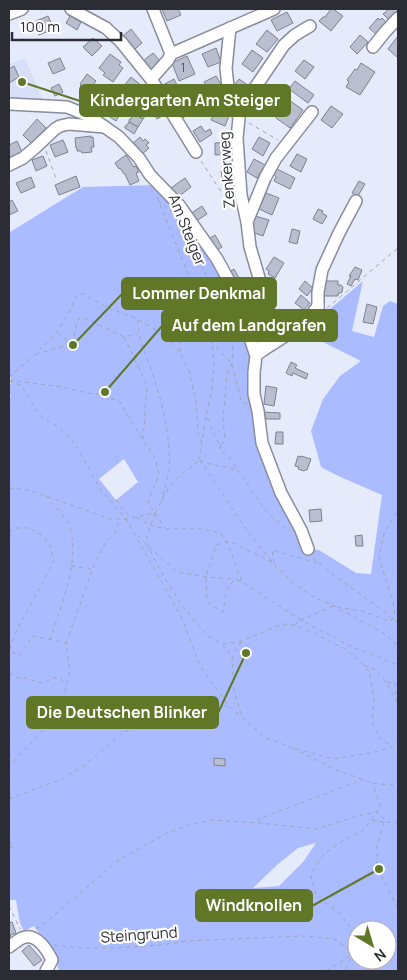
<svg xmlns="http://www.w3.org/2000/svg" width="407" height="980" viewBox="0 0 407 980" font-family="Manrope,sans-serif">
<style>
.built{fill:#d8dff8}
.green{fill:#abf;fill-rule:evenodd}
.building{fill:#babfd0;stroke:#7d8190}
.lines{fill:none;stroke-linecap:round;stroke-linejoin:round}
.minor-casing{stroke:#888c9c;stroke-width:14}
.path{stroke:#a1a5b2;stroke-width:1;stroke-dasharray:4 4;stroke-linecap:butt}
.minor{stroke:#fff;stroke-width:11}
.labels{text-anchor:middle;stroke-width:4.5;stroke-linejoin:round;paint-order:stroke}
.number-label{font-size:12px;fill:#50525b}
.street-label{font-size:15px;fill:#2c2d34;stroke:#fff}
.leader{fill:none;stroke:#617728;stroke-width:2}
.callout-dot{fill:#617728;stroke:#fff;stroke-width:2}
.callout{fill:#617728;stroke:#617728;stroke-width:2}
.callout-label{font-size:16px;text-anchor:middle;font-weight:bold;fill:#fff}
</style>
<rect width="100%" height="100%" fill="#e6ebfc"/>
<polygon class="built" points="25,58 43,100 9,99 9,64"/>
<path class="green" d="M156 185 174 202 229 288 252 356 251 372 281 502 303 548 319 550 356 573 371 574 382 495 336 475 321 467 311 431 323 399 340 376 361 361 303 332 363 281 352 331 374 337 383 306 390 301 398 304V971H59L54 955 34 926 24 931 20 923 16 900H9V397L11 396 9 391V385L11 383V378L9 377V234L10 232 83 187ZM124 459 138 482 116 500 99 479ZM316 843 303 862 279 886 253 888 277 865 298 848ZM357 930H387V960H357Z"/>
<g class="building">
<polygon points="162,9 178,9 181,15 167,21"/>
<polygon points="331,9 333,9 343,16 331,31 319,21 323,17 325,17"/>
<polygon points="389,9 396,9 398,11 398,13 390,21 383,14"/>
<polygon points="287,12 293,23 277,31 271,20"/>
<polygon points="48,16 54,29 39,35 36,27 39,26 36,21"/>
<polygon points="70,16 81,22 77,30 66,23"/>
<polygon points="378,18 380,20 382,18 387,23 376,34 369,28"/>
<polygon points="131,29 142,43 134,50 123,36"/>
<polygon points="267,30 278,39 267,52 256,44"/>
<polygon points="360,35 368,42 357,54 350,47"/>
<polygon points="398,36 398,56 397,57 388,49"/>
<polygon points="93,38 102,46 92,56 83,47"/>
<polygon points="216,48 221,62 208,67 202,54"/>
<polygon points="252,50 263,58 253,72 242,64"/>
<polygon points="153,53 161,62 151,70 143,61"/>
<polygon points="110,54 121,62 119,65 123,68 113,82 103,75 105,73 99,68"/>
<polygon points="187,56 195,74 179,81 172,63"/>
<polygon points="60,58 65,69 53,74 48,63"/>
<polygon points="304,60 314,67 305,79 295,71"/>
<polygon points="361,63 375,72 360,95 346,87 349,82 347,80 355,69 357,70"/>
<polygon points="14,66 19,77 9,83 9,69"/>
<polygon points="87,74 96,81 88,92 80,86 81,85 80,84"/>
<polygon points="216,76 222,86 209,93 204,82"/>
<polygon points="131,77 142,86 132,97 122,88"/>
<polygon points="174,79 179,89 169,95 163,85"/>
<polygon points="239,79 249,86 242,96 232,88"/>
<polygon points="295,81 314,95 308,103 289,89"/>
<polygon points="59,84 63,92 55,96 51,88"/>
<polygon points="152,99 162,116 157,119 151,110 149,112 144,105"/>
<polygon points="289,100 303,110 290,128 276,118"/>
<polygon points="179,101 183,107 189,104 194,111 181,119 172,105"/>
<polygon points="113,104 122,110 116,121 104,113 107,107 110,109"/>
<polygon points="331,106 343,114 332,128 321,120"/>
<polygon points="138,107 147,113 143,119 134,114"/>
<polygon points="216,108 230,113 225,126 211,120"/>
<polygon points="134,114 143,119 138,127 129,122"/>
<polygon points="37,119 46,128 32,144 23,135"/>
<polygon points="129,122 138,127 134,134 125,128"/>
<polygon points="201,126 205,132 210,129 212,134 200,142 193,131"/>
<polygon points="91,136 91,138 93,137 94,147 91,147 92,152 82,153 81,151 77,151 77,148 76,148 75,138"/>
<polygon points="140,137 143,141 145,139 149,143 146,145 149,148 141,155 132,144"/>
<polygon points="259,137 270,143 263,156 252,149"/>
<polygon points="63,140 68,152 55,157 50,145"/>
<polygon points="17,141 22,152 9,158 9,145"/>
<polygon points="229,142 230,154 215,155 215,143"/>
<polygon points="297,154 307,159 301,172 290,166"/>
<polygon points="126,155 134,167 136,166 139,172 136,173 139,181 130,185 125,174 124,174 120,168 119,169 115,163"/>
<polygon points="43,156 47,166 36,171 32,160"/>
<polygon points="254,159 265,165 257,178 247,172"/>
<polygon points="277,169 295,178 290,189 274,181 276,177 274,174"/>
<polygon points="232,170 233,181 223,183 221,171"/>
<polygon points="76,176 80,187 59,195 55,185"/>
<polygon points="31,177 35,187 21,193 16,183"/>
<polygon points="185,178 191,187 178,197 171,188"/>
<polygon points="359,181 365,184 358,196 352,193"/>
<polygon points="266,193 279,198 272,215 259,209"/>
<polygon points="12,200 18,211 9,215 9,202"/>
<polygon points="202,206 207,214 195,222 190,214"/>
<polygon points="318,209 323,211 322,213 327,216 322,224 313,219"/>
<polygon points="255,216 269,220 263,236 249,231"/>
<polygon points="292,229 300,231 297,244 289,242"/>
<polygon points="215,235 222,247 215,251 207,240"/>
<polygon points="274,257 284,263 275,278 268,274 269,271 266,269"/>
<polygon points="355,267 362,270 358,280 355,279 351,286 347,284 351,276 349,276"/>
<polygon points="234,269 242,283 234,288 226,274"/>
<polygon points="305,281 313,288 307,296 299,289"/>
<polygon points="324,281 338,281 338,285 341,285 343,287 342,292 341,293 338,293 338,296 324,296"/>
<polygon points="301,295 310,303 304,310 295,303"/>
<polygon points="367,304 377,307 373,324 363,322"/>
<polygon points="291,362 297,365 295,368 308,374 306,379 293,373 292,376 286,373"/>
<polygon points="266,386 277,388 274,406 264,404"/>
<polygon points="264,412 280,413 280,419 266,419"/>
<polygon points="276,432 283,432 283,444 275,444"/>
<polygon points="298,456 301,457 301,456 311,459 307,470 305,470 304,471 298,469 299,467 295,466"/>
<polygon points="321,509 322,521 310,522 309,510"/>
<polygon points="362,535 363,546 356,546 355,536"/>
<polygon points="214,758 225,759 225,766 214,765"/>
<polygon points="12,922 16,933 10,935 11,936 9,937 9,923"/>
<polygon points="29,945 42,960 34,966 22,951"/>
</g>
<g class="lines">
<defs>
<g id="minor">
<polyline points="71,9 106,28 121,42 151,79 196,152"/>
<polyline points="153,9 171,54"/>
<polyline points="9,14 22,9"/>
<polyline points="230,28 226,68 228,87 239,118 237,138 238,153 241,195 247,222 250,247 260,281 263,293 263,350"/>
<polyline points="373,47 385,32 398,18"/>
<polyline points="171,54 274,9"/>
<polyline points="151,79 168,60 171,54"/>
<polyline points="9,104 67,107 89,116 119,137 139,158 150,175 179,205 217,259 234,290 256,356 254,372 254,394 258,411 262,443 281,493 301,530 308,549"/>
<polyline points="237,109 246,101 284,45 295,35 310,26"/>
<polyline points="9,165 23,158 36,147 55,129 60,126 69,124 105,127"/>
<polyline points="247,222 265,178 276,158 312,112"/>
<polyline points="318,306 318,327"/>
<polyline points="259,353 263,350 296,329 312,314 318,306 318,292 322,270 339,233 356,201"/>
<path d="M9 947C13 944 18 940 22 938 36 932 47 950 52 960L46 971"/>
</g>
</defs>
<use href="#minor" class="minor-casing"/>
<g class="path">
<polyline points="249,123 278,140"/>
<polyline points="124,128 147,91"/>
<polyline points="46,151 57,181"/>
<polyline points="201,161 222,193 233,207"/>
<polyline points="157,197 185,266 202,302 211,332 214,365 212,389 206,416 199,459"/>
<polyline points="158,200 172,212"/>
<path d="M184 229 221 306 233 343 232 364 227 373 223 418 225 441 221 445C213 438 212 425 206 416"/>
<path d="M327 308C351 288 374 268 398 248"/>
<path d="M138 320C138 341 147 356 153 375 162 401 172 444 169 471 167 481 164 491 162 501"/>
<polyline points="58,333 70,343"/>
<polyline points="124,337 147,385 143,440"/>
<polyline points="72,344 78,319 85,318 124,337 138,334"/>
<polyline points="180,352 181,345 170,325 178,328 177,323 187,331 179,313 186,315 175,296 177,293 198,328 232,364 241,401 247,404"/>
<polyline points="36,354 71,344"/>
<polyline points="9,377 36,354 57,332 69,313 76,296 79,294 83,294 108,308 138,319 168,338 180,353 189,371 196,402 198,434 202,443"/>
<polyline points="9,380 62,387 87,393 103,395 120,402 131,421 155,458 159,474 148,502 165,528"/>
<polyline points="9,381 20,385 29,397 35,409 42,417 58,427 69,437 77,447 99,487 126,519 182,618 200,666 229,706 266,738 290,747 333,759 371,753 398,745"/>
<polyline points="221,445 220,450 229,457 265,510 288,531 290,530"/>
<polyline points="200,460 248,532 274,564 294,584 316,598 334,606 383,633 398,645"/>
<polyline points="200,460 205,463 235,469"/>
<path d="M9 488 29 490 110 519H126L155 513C161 503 166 490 174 481 182 473 192 468 199 460"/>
<path d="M46 496C52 503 64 515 68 523 83 555 60 608 50 640"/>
<polyline points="116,500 130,517"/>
<polyline points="155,513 147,536 147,545 163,575 182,606 207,635 220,643 226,644 241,641 283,624 294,625 312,632 347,650 369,671 374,699 372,722 380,739 392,746"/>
<polyline points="136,517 151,525 166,529 203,529 220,533 227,542 242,582 301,620 348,645 398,665"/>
<polyline points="9,532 16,528 29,528 44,536 51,548 54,561 17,630 11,644 10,651 19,656 33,636 66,643 70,671 63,699 46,727 13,762 9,764"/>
<polyline points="137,535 147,545"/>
<polyline points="149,547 177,572 206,577 233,579"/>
<polyline points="313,558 335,576 386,613 392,620 398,621"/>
<polyline points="274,563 272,550 318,563"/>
<polyline points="71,566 92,569"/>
<polyline points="240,581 234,579 226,592 223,612 207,602 206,577 216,545 227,542 233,543 274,563"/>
<polyline points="337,607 362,611 388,621 392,620 395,610 379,557 384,534 395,516 398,507"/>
<polyline points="294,625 301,620 333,606"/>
<polyline points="241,642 235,651 232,660 234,692 242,716"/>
<polyline points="66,643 96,560 105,544 116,531 120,520"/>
<polyline points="222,645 228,650 232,659"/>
<polyline points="364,665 376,670 386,682 398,704"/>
<polyline points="9,673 20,679 25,678 41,683 45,683 52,678 60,678 66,685"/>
<polyline points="387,682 395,683 396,701"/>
<polyline points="293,748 334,769 372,783 398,786"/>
<polyline points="9,799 62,779 82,767 123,733 172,710 195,706 228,706"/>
<polyline points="372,820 383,822"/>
<path d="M259 822V819C294 805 329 793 364 779"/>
<polyline points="384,822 377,846 377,868 398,908"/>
<polyline points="387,822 398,823"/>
<polyline points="9,841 14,846 12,847 9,847"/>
<polyline points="9,906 20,929"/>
<polyline points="36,929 51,918 119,860 167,833 192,824 213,820 259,823 316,829 361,815 377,812 387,822"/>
<polyline points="54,945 82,948 114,948 162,945 186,941 304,936 334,939 354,952 344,971"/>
<polyline points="354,951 354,942 350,927 339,912 324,902 316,894 311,877 315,867 324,854 341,842 362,831 381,807 372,783"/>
<polyline points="326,971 344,960 352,954"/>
</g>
<use href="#minor" class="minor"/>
</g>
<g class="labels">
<g class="number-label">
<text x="183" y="72">1</text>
</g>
<g class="street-label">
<text transform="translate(227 170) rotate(-94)" y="5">Zenkerweg</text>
<text transform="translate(187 230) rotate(68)" y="5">Am Steiger</text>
<text transform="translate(139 935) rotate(-4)" y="5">Steingrund</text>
</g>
</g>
<path class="leader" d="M22 82L80 101M73 345L122 294M105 392L162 326M246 653L218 713M379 869L312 906"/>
<g class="callout-dot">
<circle cx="22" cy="82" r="5"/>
<circle cx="73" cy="345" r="5"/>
<circle cx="105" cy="392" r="5"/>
<circle cx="246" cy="653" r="5"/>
<circle cx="379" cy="869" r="5"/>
</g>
<g class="callout">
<rect x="80" y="85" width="210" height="31" rx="5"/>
<rect x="122" y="278" width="154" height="31" rx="5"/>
<rect x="162" y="310" width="175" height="31" rx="5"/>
<rect x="27" y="697" width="191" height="31" rx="5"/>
<rect x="196" y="890" width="116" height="31" rx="5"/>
</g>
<g class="callout-label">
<text x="185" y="106">Kindergarten Am Steiger</text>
<text x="199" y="299">Lommer Denkmal</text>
<text x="249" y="331">Auf dem Landgrafen</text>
<text x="122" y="718">Die Deutschen Blinker</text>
<text x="254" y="911">Windknollen</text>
</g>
<rect width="407" height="980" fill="none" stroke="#2c2d34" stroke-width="20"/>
<g transform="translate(372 945) rotate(142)"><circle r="24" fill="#ffffff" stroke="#ababae"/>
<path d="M0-4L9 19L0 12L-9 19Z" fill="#617728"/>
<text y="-8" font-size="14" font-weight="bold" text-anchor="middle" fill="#2c2d34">N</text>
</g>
<path d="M12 32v8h109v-8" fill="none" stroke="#2c2d34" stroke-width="2.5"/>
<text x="20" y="32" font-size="15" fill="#2c2d34" stroke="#ffffff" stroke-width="4" paint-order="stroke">100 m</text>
</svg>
